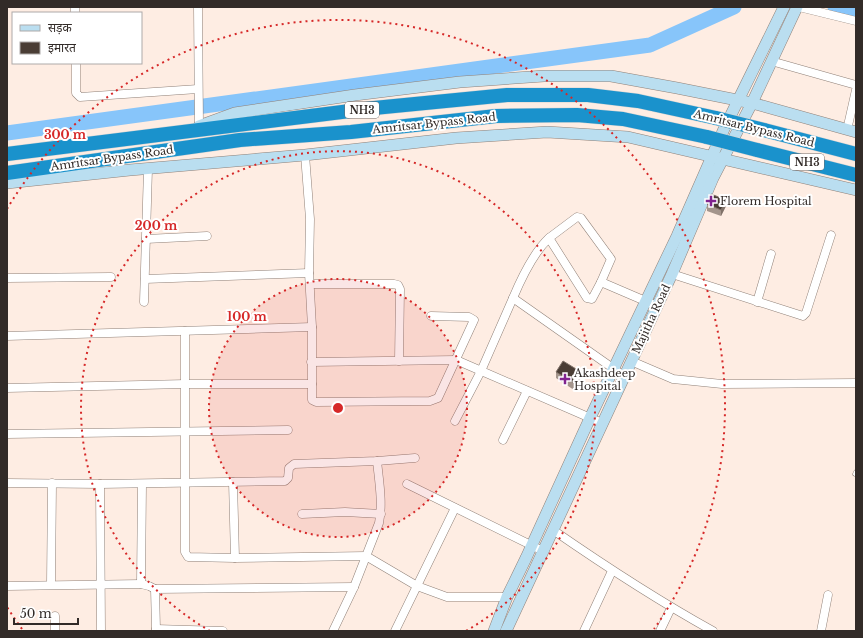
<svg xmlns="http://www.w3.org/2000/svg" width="863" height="638" viewBox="0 0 863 638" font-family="'Libre Baskerville','Noto Sans Devanagari',serif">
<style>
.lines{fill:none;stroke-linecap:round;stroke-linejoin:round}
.river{stroke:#87c5fa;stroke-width:15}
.lane-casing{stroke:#908178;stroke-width:5}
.street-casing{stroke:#908178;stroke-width:9}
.secondary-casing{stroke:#908178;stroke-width:12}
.highway-casing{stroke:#d6d5d4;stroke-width:15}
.lane{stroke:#fff;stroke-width:4}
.street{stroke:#fff;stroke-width:8}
.secondary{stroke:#badef0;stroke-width:11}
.highway{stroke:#1a92cc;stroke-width:14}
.highway-bridge-casing{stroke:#d6d5d4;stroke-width:15;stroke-linecap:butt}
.highway-bridge{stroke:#1a92cc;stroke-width:14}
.wall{fill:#a4958c}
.shaded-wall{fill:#807269}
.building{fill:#4a3d35;stroke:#807269}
.ring{fill:none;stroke:#d62828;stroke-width:2;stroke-dasharray:2 4}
.poi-dot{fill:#80238f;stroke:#fff;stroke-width:1.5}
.labels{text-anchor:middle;stroke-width:4;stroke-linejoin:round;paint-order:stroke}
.shield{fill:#fff;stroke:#706b68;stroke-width:1}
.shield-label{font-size:10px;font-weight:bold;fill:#322b28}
.street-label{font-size:11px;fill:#322b28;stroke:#fff}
.poi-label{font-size:11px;fill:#322b28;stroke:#fff;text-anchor:start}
.centre{fill:#d62828;stroke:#fff;stroke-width:2}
.ring-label{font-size:12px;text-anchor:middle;font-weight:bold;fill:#d62828;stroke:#fff;stroke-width:4;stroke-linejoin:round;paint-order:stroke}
</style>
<rect width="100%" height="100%" fill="#feede3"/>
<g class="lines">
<g class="river">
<polyline points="835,7 839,8 856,9"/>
<polyline points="7,133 650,45 734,7"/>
</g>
<defs>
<polyline id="lane" points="855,474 856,472"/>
<g id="street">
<polyline points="75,7 75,13"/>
<polyline points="198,7 199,126"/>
<polyline points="799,7 856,21"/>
<polyline points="771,61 856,85"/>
<polyline points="76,63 76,93 80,97 198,89"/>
<polyline points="847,130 856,90"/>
<polyline points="305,155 310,219 309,273 312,327 312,400 316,402 430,401 438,398 474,320 469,317 431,316"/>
<polyline points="549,238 577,217 581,218 611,259 601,282"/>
<polyline points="146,239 207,236"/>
<polyline points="672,274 803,316 806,313 831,235"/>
<polyline points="7,278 111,277"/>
<polyline points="145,279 309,273"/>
<polyline points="310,284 394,284 398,285 400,289 399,361"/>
<polyline points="144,302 148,169"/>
<polyline points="757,302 771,254"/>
<polyline points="185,331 185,552 188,557 235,558 366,556 417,586 447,597 507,597"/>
<polyline points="7,336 312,327"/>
<polyline points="631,361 673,379 722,384 856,383"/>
<polyline points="311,362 456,360 602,423"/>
<path d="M624 376 513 298C521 279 533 253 549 238L587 298 592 299 601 282 657 306"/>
<polyline points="7,388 186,384 312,384"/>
<polyline points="455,421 481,371 513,298"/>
<polyline points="7,434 288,430"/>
<polyline points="503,440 527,391"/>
<polyline points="233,482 235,558"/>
<polyline points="7,483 100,484 285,481 288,478 289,468 294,464 377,461 415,458"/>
<polyline points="100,484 101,631"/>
<polyline points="407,484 543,551"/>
<polyline points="302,514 345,512 381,514"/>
<path d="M553 530C605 566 657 600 713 631"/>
<polyline points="51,584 52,483"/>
<polyline points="141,584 142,484"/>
<polyline points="7,586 141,584 149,586 155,589"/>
<polyline points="156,629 155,589 354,587"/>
<polyline points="55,631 55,616"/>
<polyline points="156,631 156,629 223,631"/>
<path d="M333 631 354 587 379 523C383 503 379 481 377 461"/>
<polyline points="395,631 455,508"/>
<polyline points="584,631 612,571"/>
<polyline points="660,631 671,608"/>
<polyline points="821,631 828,595"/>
</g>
<g id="secondary">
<polyline points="199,126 235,113 355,95 460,82 544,76 611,76 677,88 752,103 856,132"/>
<polyline points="7,183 130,170 305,155 456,138 547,132 628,137 856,190"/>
<polyline points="494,631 507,597 526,558 590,418 677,236 724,129 784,7"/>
<polyline points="506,631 672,274 713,178 752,103 797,7"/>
</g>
<g id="highway">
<polyline points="764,130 856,154"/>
<polyline points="757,150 856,175"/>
<polyline points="7,154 374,108 507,95 588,95 638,101 716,118"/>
<polyline points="7,173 240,140 351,132 496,116 577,115 623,119 707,137"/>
</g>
</defs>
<use href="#lane" class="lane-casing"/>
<use href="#street" class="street-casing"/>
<use href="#secondary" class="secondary-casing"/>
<use href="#highway" class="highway-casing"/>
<use href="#lane" class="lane"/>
<use href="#street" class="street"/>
<use href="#secondary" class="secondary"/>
<use href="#highway" class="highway"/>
<defs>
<g id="highway-bridge">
<polyline points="716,118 764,130"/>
<polyline points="707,137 757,150"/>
</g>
</defs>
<use href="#highway-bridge" class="highway-bridge-casing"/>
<use href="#highway-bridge" class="highway-bridge"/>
</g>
<g class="wall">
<polygon points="707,204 726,206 721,216 707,211"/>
<polygon points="556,372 581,379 574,390 556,378"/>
</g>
<g class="shaded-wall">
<polygon points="726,200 726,206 721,216 721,210"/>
<polygon points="581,372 581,379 574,390 574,383"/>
</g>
<g class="building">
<polygon points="711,194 726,200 721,210 707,204"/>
<polygon points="563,361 581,372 574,383 556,372"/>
</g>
<circle cx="338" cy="408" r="129" fill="#d62828" fill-opacity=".12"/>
<g class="ring">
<circle cx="338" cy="408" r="129"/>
<path d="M210 631A257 257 0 1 1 466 631"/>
<path d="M22 629A386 386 0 0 1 7 607M7 209A386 386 0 1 1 654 629"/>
</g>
<g class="poi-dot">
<path d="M709 195h4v4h4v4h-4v4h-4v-4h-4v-4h4z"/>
<path d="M563 373h4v4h4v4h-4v4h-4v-4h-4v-4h4z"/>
</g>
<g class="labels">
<g class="shield">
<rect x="345" y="102" width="34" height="16" rx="3"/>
<rect x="790" y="154" width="34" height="16" rx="3"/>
</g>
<g class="shield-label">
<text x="362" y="114">NH3</text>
<text x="807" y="166">NH3</text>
</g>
<g class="street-label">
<text transform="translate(434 123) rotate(-6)" y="4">Amritsar Bypass Road</text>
<text transform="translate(754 128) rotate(14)" y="4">Amritsar Bypass Road</text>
<text transform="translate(112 158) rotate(-8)" y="4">Amritsar Bypass Road</text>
<text transform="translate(651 319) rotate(-65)" y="4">Majitha Road</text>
</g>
<g class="poi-label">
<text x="720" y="205">Florem Hospital</text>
<text x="574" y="377">Akashdeep<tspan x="574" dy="13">Hospital</tspan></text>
</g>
</g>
<circle cx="338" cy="408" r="6" class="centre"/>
<g class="ring-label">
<text x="65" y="139">300 m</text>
<text x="156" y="230">200 m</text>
<text x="247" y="321">100 m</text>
</g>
<rect width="863" height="638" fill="none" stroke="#322b28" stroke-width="16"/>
<rect x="12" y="12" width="130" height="52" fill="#ffffff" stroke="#adaaa9"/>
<rect x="20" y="25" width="20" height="6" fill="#badef0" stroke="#adaaa9"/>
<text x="48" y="32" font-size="12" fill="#322b28">सड़क</text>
<rect x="20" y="42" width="20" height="12" fill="#4a3d35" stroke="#adaaa9"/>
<text x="48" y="52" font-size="12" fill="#322b28">इमारत</text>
<path d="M14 618v6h64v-6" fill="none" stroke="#322b28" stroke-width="2"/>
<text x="20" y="618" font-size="12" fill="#322b28" stroke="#ffffff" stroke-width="3" paint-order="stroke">50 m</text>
</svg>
